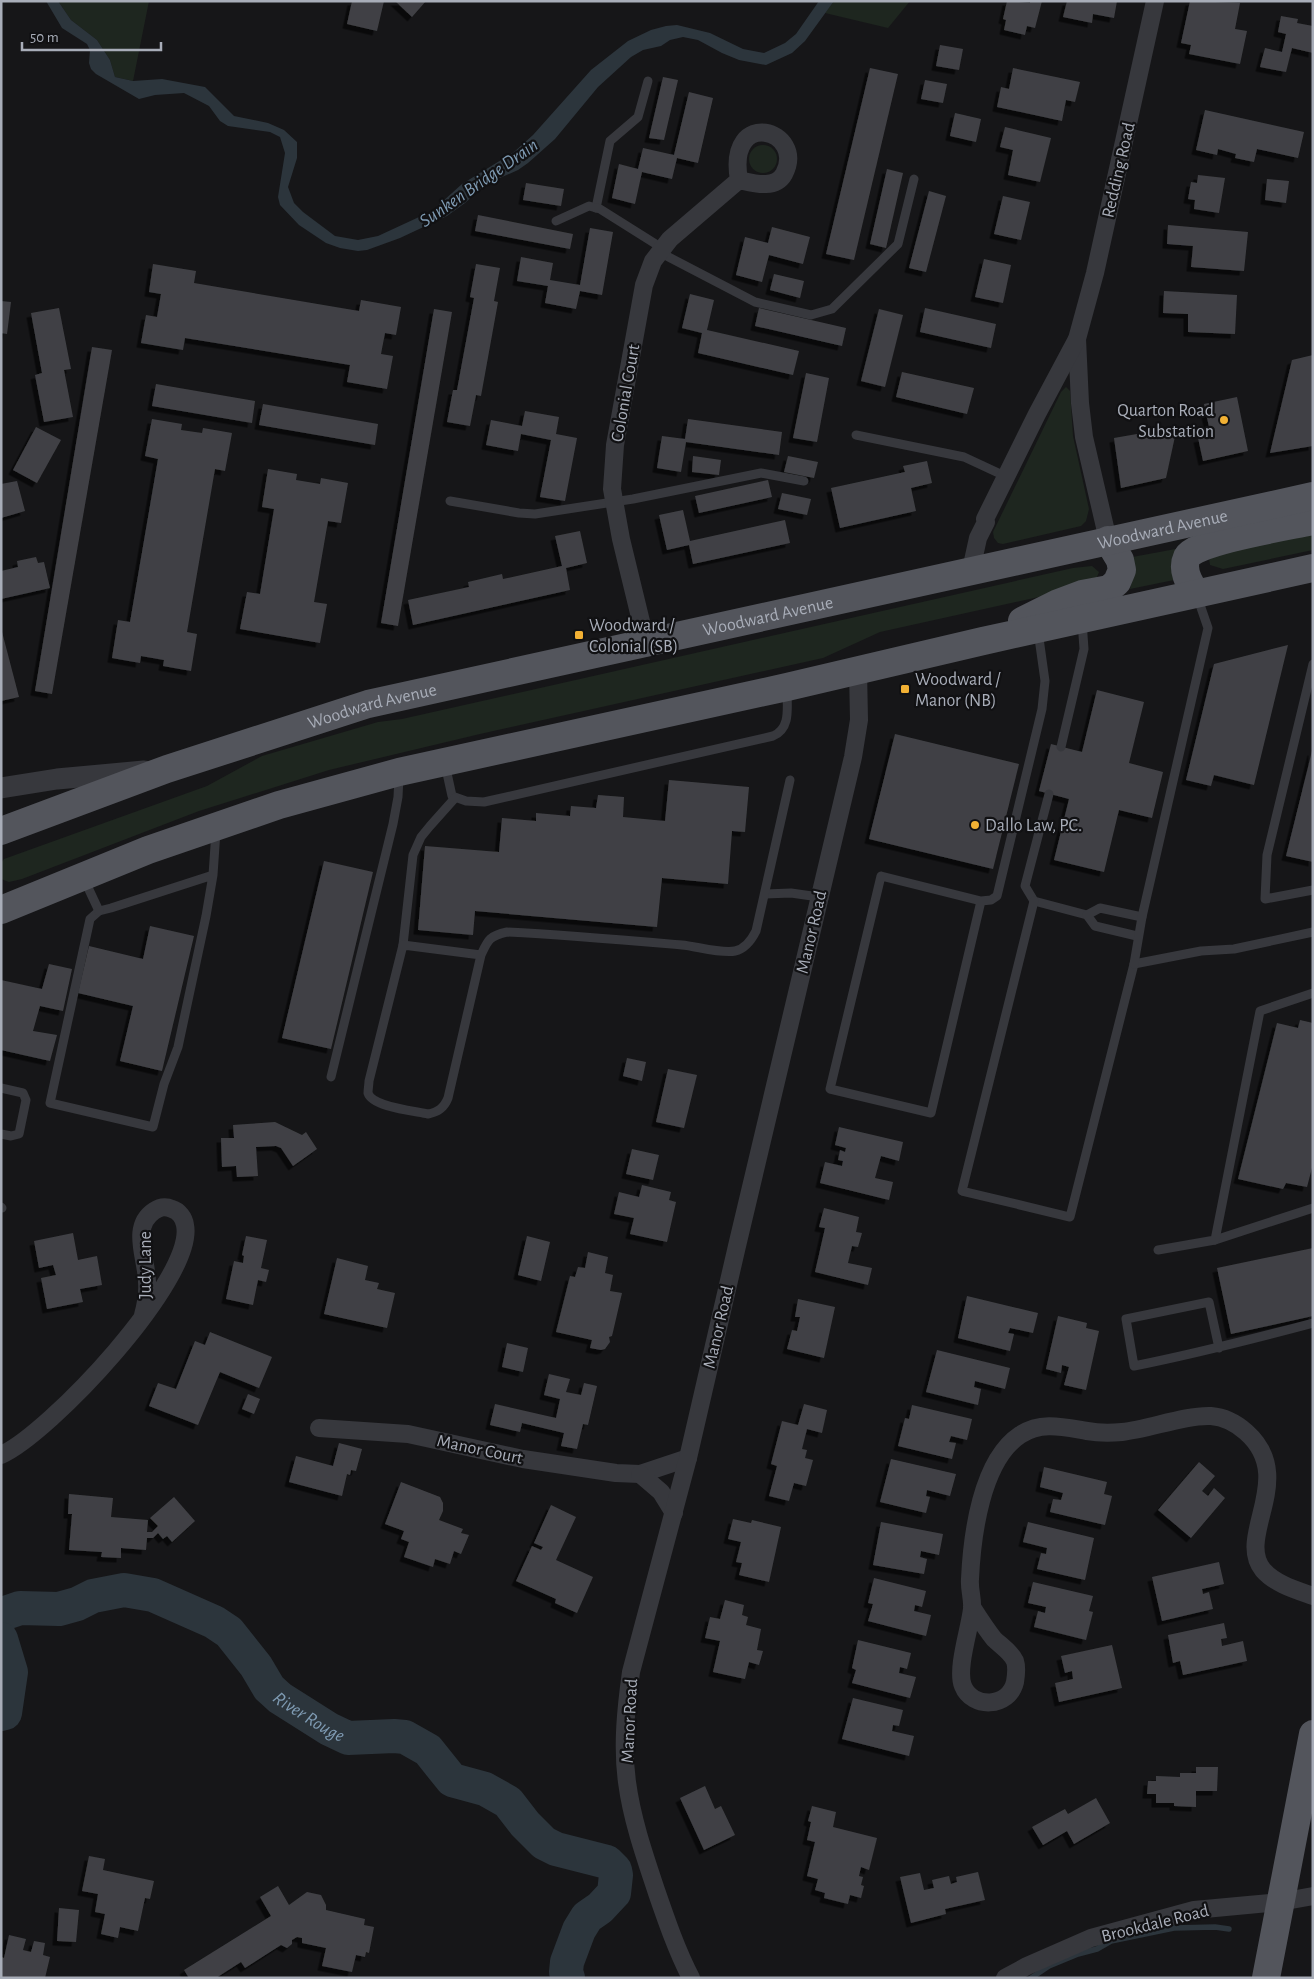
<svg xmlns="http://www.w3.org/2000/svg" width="1314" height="1979" viewBox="0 0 1314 1979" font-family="'Alegreya Sans',sans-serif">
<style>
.green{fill:#1e261f}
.water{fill:#2c353c}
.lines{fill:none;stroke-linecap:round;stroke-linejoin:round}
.stream{stroke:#2c353c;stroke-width:5.5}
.river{stroke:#2c353c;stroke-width:34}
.building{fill:#404145;filter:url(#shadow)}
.service{stroke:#37383d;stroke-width:9}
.minor{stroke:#37383d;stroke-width:18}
.tertiary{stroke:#37383d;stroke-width:21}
.primary{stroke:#53555c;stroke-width:28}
.poi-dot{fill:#f2b134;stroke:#111113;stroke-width:2}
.labels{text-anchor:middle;stroke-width:4.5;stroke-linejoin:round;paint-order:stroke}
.street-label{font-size:18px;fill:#a8adb8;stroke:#111113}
.poi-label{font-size:18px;fill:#a8adb8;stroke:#111113;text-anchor:start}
.water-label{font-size:19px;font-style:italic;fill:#7f9bb3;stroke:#111113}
</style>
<defs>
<filter id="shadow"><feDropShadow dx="-4.5" dy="4.5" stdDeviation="0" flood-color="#0009"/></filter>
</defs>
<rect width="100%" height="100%" fill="#161618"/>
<g class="green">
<polygon points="58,1 149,1 133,81 115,77 110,60 97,40 71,20"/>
<polygon points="834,1 910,1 888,28 825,13"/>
<circle cx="763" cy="159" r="14"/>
<polygon points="1066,387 1070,391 1073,436 1089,509 1086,521 1081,526 1003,544 998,543 994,538 993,532 1061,392"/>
<polygon points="1313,529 1313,550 1223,569 1210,565 1209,558"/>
<polygon points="1181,548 1179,579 1130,589 1134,573 1127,558"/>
<polygon points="1092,566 1099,572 1095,582 1075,589 880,632 823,658 480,734 329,770 199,811 22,879 9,882 1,879 1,863 4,859 207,786 262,756 378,722 402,719 1073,568"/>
</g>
<polygon class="water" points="46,1 58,1 71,20 97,40 110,60 115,77 133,81 162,79 205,87 234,116 268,123 284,130 297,142 297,158 288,187 294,203 303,212 335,236 358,240 378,236 432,211 462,184 514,152 533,135 591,70 628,41 651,30 666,26 677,25 710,33 743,49 764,53 785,43 796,34 819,1 834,1 805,41 792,53 766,65 739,60 722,53 698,40 683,37 670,40 661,46 643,50 631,57 598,87 555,139 528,163 518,170 486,184 465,203 447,216 400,238 367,250 358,251 340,248 326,243 299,225 280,205 278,197 285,153 280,137 270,132 228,126 220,121 209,106 184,93 155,95 139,99 96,74 91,69 89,63 90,50 87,44 62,28"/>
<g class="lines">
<polyline class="stream" points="1031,1978 1049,1966 1078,1954 1097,1949 1111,1941 1174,1928 1215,1927 1229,1929"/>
<g class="river">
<path id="s1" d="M1 1618 5 1613 20 1608 59 1609 77 1604 93 1596 124 1590 153 1595 214 1622 229 1632 256 1666 269 1688 280 1698 329 1729 348 1738 394 1736 405 1737 428 1750 452 1780 485 1789 508 1802 525 1824 544 1843 556 1849 607 1862 615 1870 616 1875 614 1893 600 1908 587 1917 579 1930 567 1962 566 1972 568 1978"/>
<polyline points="1,1639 11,1672 5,1713 1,1714"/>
</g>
</g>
<g class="building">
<polygon points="352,1 384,1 377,31 347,24"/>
<polygon points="395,1 426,1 412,17"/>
<polygon points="1007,1 1030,3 1030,1 1042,1 1035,28 1027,26 1025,35 1004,30 1006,20 1003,19"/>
<polygon points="1067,1 1117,1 1114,18 1093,14 1092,23 1063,17"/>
<polygon points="1190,1 1240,3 1235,29 1247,31 1240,64 1189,54 1191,45 1181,43"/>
<polygon points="1281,16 1298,19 1297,23 1313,26 1313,53 1292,48 1286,72 1260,67 1265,48 1282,52 1286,34 1278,32"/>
<polygon points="940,45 963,49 959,70 936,66"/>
<polygon points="870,68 898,74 854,260 826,254"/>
<polygon points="1013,68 1080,82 1075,102 1066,100 1062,121 997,107 1001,87 1009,89"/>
<polygon points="663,77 678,80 664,140 649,138"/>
<polygon points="925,80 947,84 943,103 921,99"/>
<polygon points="689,92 713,98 698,163 677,158 672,179 642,172 635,204 612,198 619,164 638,169 643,148 674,155"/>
<polygon points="1205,110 1304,132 1298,158 1257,149 1254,162 1235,158 1236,154 1218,149 1217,155 1196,150"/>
<polygon points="955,113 981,119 976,142 950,136"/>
<polygon points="1005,127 1051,138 1040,182 1008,175 1013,150 1000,147"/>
<polygon points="887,169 903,173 886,248 870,244"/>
<polygon points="1198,175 1225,178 1219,213 1194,209 1195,200 1188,199 1191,182 1197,183"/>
<polygon points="1267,179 1289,181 1286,203 1265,200"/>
<polygon points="526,183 564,189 561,206 523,200"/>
<polygon points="929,191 946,196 926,272 909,268"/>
<polygon points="1003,196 1030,202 1021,240 994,234"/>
<polygon points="478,215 573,234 570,249 475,231"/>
<polygon points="1168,225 1248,232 1244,271 1191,267 1193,246 1167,244"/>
<polygon points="772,227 810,237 803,264 769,255 762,282 736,275 745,237 768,243"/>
<polygon points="590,228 613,232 602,295 580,291 576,309 545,303 548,286 517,281 521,257 553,263 550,280 580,285"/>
<polygon points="984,259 1011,265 1003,303 975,297"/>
<polygon points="153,264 196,271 194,283 359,311 361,300 401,307 396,335 385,333 381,354 393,356 387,389 347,382 350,365 185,338 183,350 141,343 146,315 157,317 161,294 149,292"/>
<polygon points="476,264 500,268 494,301 498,302 481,396 476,395 470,426 447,422 453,390 457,390 474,298 470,297"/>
<polygon points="774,274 804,281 800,298 770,290"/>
<polygon points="1164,291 1237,295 1235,334 1188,332 1188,314 1163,313"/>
<polygon points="690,294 714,300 707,330 799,351 793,375 698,353 702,333 682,328"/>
<polygon points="1,301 11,302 7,334 1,333"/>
<polygon points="59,308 71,369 64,370 73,417 44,422 35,375 42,373 31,313"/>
<polygon points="759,308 846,328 842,346 755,326"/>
<polygon points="925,308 996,324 991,348 920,332"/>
<polygon points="434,309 452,312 398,626 381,623"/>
<polygon points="879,309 903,315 885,387 861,381"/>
<polygon points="92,347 112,350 52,694 35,691"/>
<polygon points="1313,355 1313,446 1270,453 1292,360"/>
<polygon points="902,372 974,388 967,414 896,397"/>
<polygon points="806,373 829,378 817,442 793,438"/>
<polygon points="156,384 255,401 252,423 152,406"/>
<polygon points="1237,397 1248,451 1203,461 1198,438 1211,436 1204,404"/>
<polygon points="263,404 378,424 375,445 259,425"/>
<polygon points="525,411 559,417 556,434 577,438 565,501 540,497 551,440 521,434 518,451 486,445 491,420 522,426"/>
<polygon points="152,419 182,424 181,430 202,433 203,428 232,433 225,471 215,469 187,632 197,634 191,671 163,666 164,660 141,656 140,663 112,658 118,620 130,622 158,459 145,456"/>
<polygon points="688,419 782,432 779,455 686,442 681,472 657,468 662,436 685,439"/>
<polygon points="36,427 61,440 37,483 13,470"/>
<polygon points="1177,427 1166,478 1121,488 1114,438"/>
<polygon points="693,456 721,460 719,475 692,472"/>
<polygon points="788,456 818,462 814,478 784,472"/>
<polygon points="927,461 932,483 911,488 916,511 840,528 831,488 905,472 903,466"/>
<polygon points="268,469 297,474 296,480 320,484 321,478 348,483 341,523 328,521 314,602 327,604 320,643 240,629 247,592 260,594 274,509 262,507"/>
<polygon points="768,480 772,497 699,513 695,496"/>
<polygon points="17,481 25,511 1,518 1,484"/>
<polygon points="782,493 811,499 807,515 778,509"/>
<polygon points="683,510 690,541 785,520 790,543 693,564 689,545 667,550 659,515"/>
<polygon points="580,531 587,563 566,568 570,590 413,625 408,600 469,587 468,582 502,574 503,579 562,566 555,536"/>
<polygon points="36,557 38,563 44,562 50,588 1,599 1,571 18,567 17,561"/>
<polygon points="1,628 19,697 1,701"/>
<polygon points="1288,645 1254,785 1214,775 1211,786 1186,780 1214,664"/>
<polygon points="1097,690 1144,702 1129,763 1163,772 1152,818 1119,810 1104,872 1054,860 1069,799 1039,791 1051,744 1082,752"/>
<polygon points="895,734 1019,764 993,869 869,839"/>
<polygon points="1312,751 1313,751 1313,862 1286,856"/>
<polygon points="669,780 749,787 745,832 732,831 728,884 662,878 657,927 475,911 473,935 418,930 425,846 499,852 502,818 536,821 536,813 570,816 571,806 596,808 598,795 624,797 623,817 665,821"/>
<polygon points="324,861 373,872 331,1049 282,1038"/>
<polygon points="150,926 194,936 162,1071 120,1061 133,1006 78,993 89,946 143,959"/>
<polygon points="49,964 72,969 63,1011 40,1006 33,1031 57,1035 50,1061 1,1050 1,980 42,989"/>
<polygon points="1300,1020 1313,1023 1313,1164 1307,1187 1286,1183 1283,1189 1238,1179 1277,1023 1298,1028"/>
<polygon points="627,1058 646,1062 642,1081 623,1076"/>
<polygon points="668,1069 697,1075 684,1128 656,1122"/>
<polygon points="275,1122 302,1135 306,1132 317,1149 293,1166 281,1148 276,1146 256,1147 258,1176 237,1177 236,1166 222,1167 221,1138 234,1138 233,1125"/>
<polygon points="839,1127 903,1142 899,1161 881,1156 875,1178 893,1182 889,1200 820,1183 825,1162 842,1166 843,1161 838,1160 840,1150 845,1152 846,1148 835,1145"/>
<polygon points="632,1149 659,1155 653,1180 626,1174"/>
<polygon points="642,1185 671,1192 669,1200 676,1202 667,1242 630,1234 634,1218 614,1214 619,1192 639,1197"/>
<polygon points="824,1208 859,1217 856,1232 862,1233 858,1247 852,1246 848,1263 872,1268 868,1285 815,1272 825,1228 819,1227"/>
<polygon points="73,1233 78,1260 97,1256 102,1285 80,1289 83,1302 47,1309 41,1278 56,1275 53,1265 39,1268 34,1241"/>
<polygon points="246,1236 267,1240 261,1268 269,1270 266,1282 258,1280 253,1305 226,1299 234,1261 243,1263 244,1256 242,1255"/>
<polygon points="527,1236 550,1242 541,1281 518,1275"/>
<polygon points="1313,1248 1313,1316 1231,1334 1217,1268"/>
<polygon points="588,1252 608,1257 605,1273 613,1275 610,1291 622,1293 612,1336 609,1337 610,1342 605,1349 601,1350 590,1348 592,1340 556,1332 570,1276 575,1277 578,1267 585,1268"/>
<polygon points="337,1258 368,1266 365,1280 379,1283 377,1289 395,1293 387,1328 324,1314"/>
<polygon points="967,1296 1038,1313 1033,1333 1010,1328 1008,1333 1014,1334 1010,1351 958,1338"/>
<polygon points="798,1299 835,1307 824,1358 787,1349 792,1330 797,1331 800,1317 795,1317"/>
<polygon points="1058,1316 1087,1323 1086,1328 1099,1331 1086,1390 1064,1385 1069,1367 1062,1365 1061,1373 1046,1369"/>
<polygon points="210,1332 272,1357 259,1388 220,1372 198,1425 149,1406 158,1383 176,1389 195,1341 205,1345"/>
<polygon points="507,1343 528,1348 523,1372 502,1367"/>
<polygon points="937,1350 1010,1368 1005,1389 975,1381 974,1387 981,1389 978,1405 926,1392"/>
<polygon points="549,1374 570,1379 566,1392 581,1395 584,1383 597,1386 588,1425 583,1424 577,1449 561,1446 564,1433 522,1423 520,1432 490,1425 495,1404 556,1418 560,1399 544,1395"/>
<polygon points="248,1394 260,1399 254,1414 242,1409"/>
<polygon points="804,1404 827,1410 822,1433 807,1429 802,1449 807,1450 805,1458 813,1460 806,1486 794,1483 789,1501 769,1496 777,1466 771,1464 782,1421 798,1425"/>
<polygon points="912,1405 972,1419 967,1440 951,1436 949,1442 956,1443 952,1459 898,1446 905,1418 909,1419"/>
<polygon points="339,1443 362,1449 356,1471 351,1470 350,1475 347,1474 342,1496 289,1482 296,1456 333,1466"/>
<polygon points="891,1459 956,1474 950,1496 927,1490 926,1496 930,1497 926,1513 880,1502"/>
<polygon points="1199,1462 1215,1476 1202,1491 1208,1496 1214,1488 1225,1498 1191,1538 1158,1510"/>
<polygon points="1044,1467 1107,1482 1104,1494 1112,1496 1105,1525 1050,1512 1053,1499 1061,1500 1063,1493 1040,1487"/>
<polygon points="401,1482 440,1497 443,1503 443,1511 439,1520 463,1529 461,1533 469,1535 461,1554 454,1551 450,1564 435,1559 433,1567 404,1557 409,1542 401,1539 404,1531 385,1524"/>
<polygon points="69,1494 113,1498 111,1517 148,1520 147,1532 152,1532 158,1526 150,1518 174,1497 195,1521 172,1542 167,1536 163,1539 158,1533 153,1538 147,1538 146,1550 121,1548 121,1558 101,1557 102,1552 69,1550 72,1514 68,1514"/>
<polygon points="551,1505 576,1517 556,1560 593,1577 577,1613 555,1603 556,1599 516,1581 532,1546 541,1550 543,1547 534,1543"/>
<polygon points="733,1519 751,1523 752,1520 781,1527 769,1582 739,1575 742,1563 736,1562 741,1542 728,1539"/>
<polygon points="881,1522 943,1534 939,1555 921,1551 920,1557 927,1559 924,1574 873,1565"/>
<polygon points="1028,1522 1094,1538 1085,1580 1037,1569 1041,1553 1046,1554 1047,1548 1023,1542"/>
<polygon points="1219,1562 1224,1584 1202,1589 1203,1594 1209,1592 1213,1609 1162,1621 1152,1577"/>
<polygon points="874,1578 926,1591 922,1607 915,1605 914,1611 931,1615 926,1636 868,1621 873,1604 868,1603"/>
<polygon points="1033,1582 1093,1596 1089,1611 1093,1612 1086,1640 1034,1627 1038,1611 1045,1613 1046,1607 1028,1603"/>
<polygon points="725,1600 744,1605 742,1615 748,1617 746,1625 761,1629 757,1650 763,1651 759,1665 749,1662 745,1679 713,1672 720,1641 705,1638 710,1617 720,1619"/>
<polygon points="1224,1623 1227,1638 1221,1639 1222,1646 1243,1641 1247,1661 1183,1675 1180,1661 1173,1663 1168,1635"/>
<polygon points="858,1640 911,1653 907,1669 900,1667 899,1673 916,1677 910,1698 852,1683 856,1670 852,1668"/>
<polygon points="1112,1645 1122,1688 1059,1702 1055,1683 1073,1679 1072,1671 1065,1673 1061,1656"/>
<polygon points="853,1698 903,1710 899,1726 893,1725 892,1731 914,1736 909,1756 842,1739"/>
<polygon points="1196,1767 1218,1767 1217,1791 1196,1791 1196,1807 1174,1806 1174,1803 1156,1803 1156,1794 1147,1794 1148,1781 1156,1781 1156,1776 1180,1777 1180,1773 1196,1773"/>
<polygon points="705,1786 715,1809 721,1806 735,1835 704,1850 680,1798"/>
<polygon points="1096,1798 1110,1823 1074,1844 1067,1831 1043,1845 1032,1827 1065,1809 1068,1814"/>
<polygon points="812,1806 836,1812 833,1827 877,1838 869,1870 861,1867 859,1876 863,1877 861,1885 864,1886 861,1898 850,1895 848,1904 824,1898 825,1893 815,1890 818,1879 807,1876 815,1842 807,1840 811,1822 808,1821"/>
<polygon points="89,1856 105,1859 103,1870 154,1881 150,1899 145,1898 138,1931 120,1927 118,1938 101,1934 105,1914 95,1912 98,1894 82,1891"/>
<polygon points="978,1872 985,1900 945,1909 946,1914 911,1923 900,1877 920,1873 924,1890 934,1888 932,1880 949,1876 951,1884 957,1882 956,1877"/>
<polygon points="278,1886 289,1905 307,1892 321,1895 326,1905 326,1910 365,1919 364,1925 374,1927 369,1953 366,1952 365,1957 356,1955 352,1972 322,1966 326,1948 302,1943 302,1938 297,1937 292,1940 292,1944 287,1948 281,1945 245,1968 241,1962 216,1978 189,1978 184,1970 271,1916 260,1897"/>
<polygon points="59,1908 79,1910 76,1942 57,1941"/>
<polygon points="9,1935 26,1939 23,1950 31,1952 34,1941 45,1943 43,1955 50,1957 45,1978 1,1978 1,1957 4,1958"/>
</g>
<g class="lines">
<g class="service">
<polyline points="596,208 610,141 638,117 648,81"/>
<polyline points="556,221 589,206 600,209 662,248"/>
<polyline points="659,252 755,302 811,315 832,309 898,244 914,179"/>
<polyline points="856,435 964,457 1007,477"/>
<polyline points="450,501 519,513 535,514 633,499 761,473 804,481"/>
<polyline points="1313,664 1267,855 1265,899 1313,890"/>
<polyline points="1061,747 1084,649 1082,621"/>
<path d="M445 764 452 796 466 801 484 802 773 736C791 728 787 708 787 691"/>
<polyline points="1049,794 1025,886 1034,901 1087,915"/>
<polyline points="213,875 111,908 99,911 90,919 50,1103 153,1127 164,1084 178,1047 206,916 213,875 216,831"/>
<polyline points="84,879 99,911"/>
<polyline points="765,894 791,893 819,897"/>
<polyline points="981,901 931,1113 830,1089 881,876 981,901 991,900 997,896 1042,709 1045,681 1038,631"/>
<polyline points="1034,901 962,1191 1070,1217 1134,964 1201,951 1234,949 1313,932"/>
<polyline points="1137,936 1095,926 1087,915 1100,908 1142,917"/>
<polyline points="403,945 413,855 421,837 430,826 455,798"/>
<path d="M481 955 403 945 369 1081C369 1084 368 1089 368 1093 372 1107 415 1111 428 1114 438 1112 444 1108 448 1098L481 955C488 940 489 936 507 932 565 935 623 940 682 945 695 946 722 954 735 951 745 949 751 941 756 931L790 780"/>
<polyline points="1134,964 1142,917 1208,628 1197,596"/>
<polyline points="331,1077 393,824 398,797 399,776"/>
<polyline points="1,1088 23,1093 26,1100 19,1134 11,1136 1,1134"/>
<polyline points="1,1207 2,1208"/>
<polyline points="1215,1240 1313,1208"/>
<polyline points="1158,1250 1215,1240 1260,1011 1313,993"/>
<path d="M1219 1348 1209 1302 1126 1319 1134 1366C1194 1354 1253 1339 1313 1323"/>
</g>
<g class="minor">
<polyline points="1077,339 1080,403 1084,437 1108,540"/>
<polyline points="971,570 978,538 986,522 985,519 1037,414 1077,339 1095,273 1155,1"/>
<path d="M646 642 621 539 612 489 615 445 644 285 653 261 670 239 739 180C753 183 775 190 784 174 807 130 726 106 739 180"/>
<polyline points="319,1428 408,1434 523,1459 616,1473 640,1474 688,1458"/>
<path d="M1 1455C49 1434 196 1278 185 1225 184 1218 179 1211 172 1209 165 1206 160 1207 154 1211 130 1227 147 1259 147 1282 148 1294 146 1304 143 1315"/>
<polyline points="640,1474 661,1492 674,1513"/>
<path d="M972 1607C979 1618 986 1629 994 1639 1001 1646 1011 1652 1015 1661 1017 1667 1016 1676 1015 1682 1009 1708 972 1709 963 1686 956 1669 970 1628 972 1609 973 1599 969 1589 970 1579 972 1536 981 1461 1020 1435 1041 1421 1063 1427 1087 1431 1098 1433 1111 1433 1122 1432 1150 1429 1184 1415 1211 1416 1224 1417 1237 1424 1246 1432 1298 1478 1235 1536 1263 1570 1275 1584 1296 1590 1313 1596"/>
<path d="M691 1978C677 1951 667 1922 657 1893 645 1857 632 1820 627 1782 622 1746 626 1708 631 1672L688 1458 737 1246 853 757 859 720 858 670"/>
<polyline points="1005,1978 1027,1966 1091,1938 1194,1910 1280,1902 1313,1896"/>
</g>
<polyline class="tertiary" points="1,788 57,779 144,771"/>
<g class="primary">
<path d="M1196 593C1189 583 1181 570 1187 557 1195 541 1291 526 1313 521"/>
<polyline points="1022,621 1058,603 1082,594 1109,589 1117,582 1122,570 1120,560 1108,540"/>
<path id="s2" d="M1 831 167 769 368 704 1313 496"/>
<polyline points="1,910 148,850 279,805 399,772 787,687 983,641 1313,568"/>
<polyline points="1266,1978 1313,1734"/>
</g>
</g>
<g class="poi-dot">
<circle cx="1224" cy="420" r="5"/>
<rect x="574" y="630" width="10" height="10" rx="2.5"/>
<rect x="900" y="684" width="10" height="10" rx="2.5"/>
<circle cx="975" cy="825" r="5"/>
</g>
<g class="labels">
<g class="street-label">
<text transform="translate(1118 170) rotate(-77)" y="6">Redding Road</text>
<text transform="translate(625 393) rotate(-80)" y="6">Colonial Court</text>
<text dy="6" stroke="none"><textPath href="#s2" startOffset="1202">Woodward Avenue</textPath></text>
<text dy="6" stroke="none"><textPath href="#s2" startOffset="798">Woodward Avenue</textPath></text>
<text dy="6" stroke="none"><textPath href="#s2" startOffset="392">Woodward Avenue</textPath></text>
<text transform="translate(811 932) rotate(-77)" y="6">Manor Road</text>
<text transform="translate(145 1265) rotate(-90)" y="6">Judy Lane</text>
<text transform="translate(718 1327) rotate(-77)" y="6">Manor Road</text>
<text transform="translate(480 1449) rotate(12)" y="6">Manor Court</text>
<text transform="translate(629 1721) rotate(-87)" y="6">Manor Road</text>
<text transform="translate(1155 1923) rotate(-14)" y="6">Brookdale Road</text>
</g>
<g class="poi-label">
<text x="1214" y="416" text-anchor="end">Quarton Road<tspan x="1214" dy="21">Substation</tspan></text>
<text x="589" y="631">Woodward /<tspan x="589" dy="21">Colonial (SB)</tspan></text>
<text x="915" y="685">Woodward /<tspan x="915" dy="21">Manor (NB)</tspan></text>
<text x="985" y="831">Dallo Law, P.C.</text>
</g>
<g class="water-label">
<text transform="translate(478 182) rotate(-35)" y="7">Sunken Bridge Drain</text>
<text dy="7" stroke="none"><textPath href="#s1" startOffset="362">River Rouge</textPath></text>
</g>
</g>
<rect width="1314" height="1979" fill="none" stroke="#a8adb8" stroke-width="5"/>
<path d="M22 42v8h139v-8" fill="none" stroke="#a8adb8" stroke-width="2.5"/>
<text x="30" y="42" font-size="15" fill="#a8adb8" stroke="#111113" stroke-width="4" paint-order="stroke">50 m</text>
</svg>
